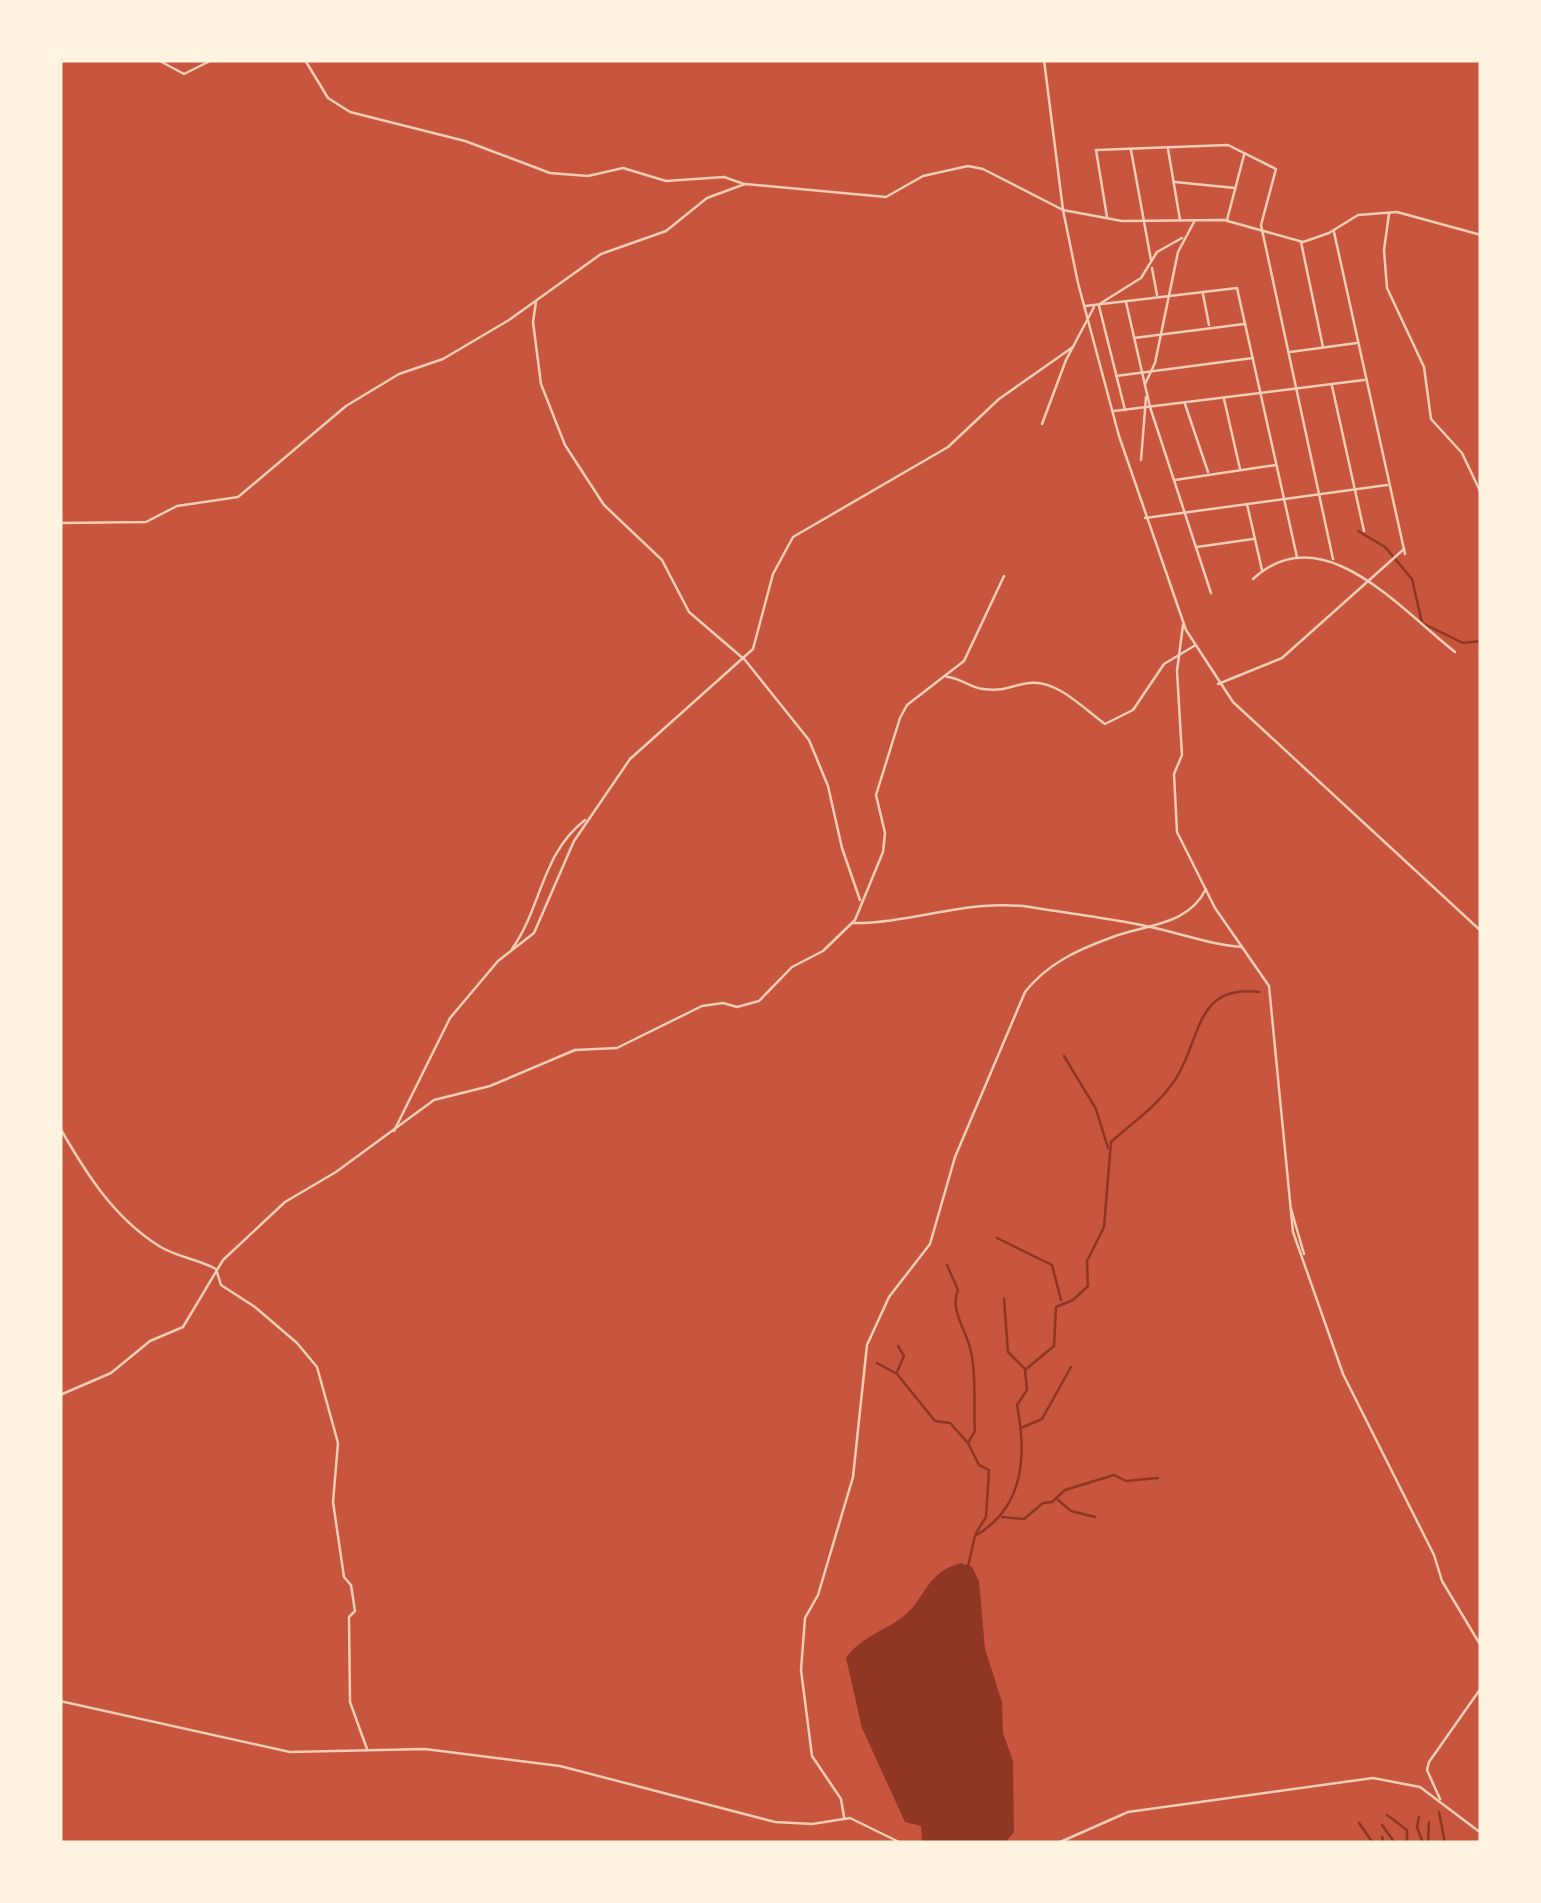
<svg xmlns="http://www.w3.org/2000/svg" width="1541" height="1903" viewBox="0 0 1541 1903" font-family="'Fira Sans',sans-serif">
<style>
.water{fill:#8f3625}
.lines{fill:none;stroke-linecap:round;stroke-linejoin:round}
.stream{stroke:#8f3625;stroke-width:2.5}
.minor{stroke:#f1ccb7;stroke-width:2.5}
.tertiary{stroke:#f1ccb7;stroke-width:2.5}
</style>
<rect width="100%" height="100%" fill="#c8553d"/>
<path class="water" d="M961 1563 972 1567 979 1581 985 1649 1002 1702 1003 1733 1013 1761 1014 1832 1005 1843 922 1841 921 1826 905 1822 862 1728 846 1658C862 1636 883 1632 904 1616 927 1597 925 1573 961 1563Z"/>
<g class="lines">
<g class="stream">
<polyline points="1358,531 1385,547 1412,579 1422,623 1463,643 1481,641"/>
<polyline points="1064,1056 1096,1109 1108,1148"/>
<polyline points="997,1238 1052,1265 1061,1300"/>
<path d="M947 1265 958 1290C949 1311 968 1332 971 1352 977 1379 973 1403 975 1431L968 1443 979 1465 989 1470 986 1517 976 1533"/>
<polyline points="1004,1299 1008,1352 1025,1369"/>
<polyline points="877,1363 897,1374 935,1421 950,1423 967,1442"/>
<polyline points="897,1372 904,1356 898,1346"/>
<polyline points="1021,1428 1042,1419 1071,1367"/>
<polyline points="1058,1500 1071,1511 1095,1517"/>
<polyline points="1002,1517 1024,1519 1043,1503 1052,1502 1065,1490 1114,1475 1126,1481 1158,1478"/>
<path d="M968 1566 975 1536C1024 1508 1027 1456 1017 1405L1027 1390 1025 1370 1054 1346 1056 1307 1073 1300 1088 1286 1087 1261 1104 1227 1111 1142C1133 1122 1155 1108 1173 1083 1202 1043 1192 984 1259 992"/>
<polyline points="1439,1812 1445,1843"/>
<polyline points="1387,1815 1407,1830 1407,1843"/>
<polyline points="1419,1817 1417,1827 1423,1843"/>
<polyline points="1359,1823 1373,1843"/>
<polyline points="1382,1825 1395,1843"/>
<polyline points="1382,1837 1384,1843"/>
<polyline points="1428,1843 1429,1822"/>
</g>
<g class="minor">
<polyline points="158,60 184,74 212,60"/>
<polyline points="305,60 328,98 350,112 465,141 550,173 588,176 623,168 666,181 724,177 744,184"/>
<polyline points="1168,149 1180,220"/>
<polyline points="1131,150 1151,260"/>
<polyline points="1175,182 1235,188"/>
<polyline points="1389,214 1384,250 1387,288 1424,367 1431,419 1462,453 1481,493"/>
<polyline points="1107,217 1096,150 1228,145 1276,169 1261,225 1333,559"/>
<polyline points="1227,220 1244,155"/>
<polyline points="1334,232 1405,554"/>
<polyline points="1301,242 1323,347"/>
<polyline points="1152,268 1157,295"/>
<polyline points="1203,294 1209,325"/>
<polyline points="536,302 533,322 541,384 565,445 604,505 662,560 689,612 745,660 809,740 828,786 842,848 860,900"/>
<polyline points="1126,302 1150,407 1211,593"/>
<polyline points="1101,303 1141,278 1157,252 1182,238"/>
<polyline points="1085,306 1237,288 1297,557"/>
<polyline points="1099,306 1125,410"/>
<polyline points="1134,338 1244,324"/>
<polyline points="1290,352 1357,343"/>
<polyline points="1116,376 1253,358"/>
<polyline points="1145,384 1155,363 1178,252 1194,222"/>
<polyline points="1332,386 1364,531"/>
<polyline points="1224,399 1240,469"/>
<polyline points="1185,404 1208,472"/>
<polyline points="1114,411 1364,380"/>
<polyline points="1042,424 1066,360 1094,307"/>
<polyline points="1141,460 1146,397"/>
<polyline points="1175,480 1276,465"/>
<polyline points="1247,504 1262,570"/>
<polyline points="1145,518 1387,485"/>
<polyline points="60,523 146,522 177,506 238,497 346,406 399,374 443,359 509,320 601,254 666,231 707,198 745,184 886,197 923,176 968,166 983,169 1063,210 1122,221 1224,220 1303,242 1329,233 1358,215 1397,212 1481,235"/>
<polyline points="1197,547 1253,539"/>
<path d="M1253 579C1322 515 1401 610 1455 652"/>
<polyline points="1183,625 1177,671 1182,755 1174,774 1177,832 1215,908 1269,986 1293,1232 1343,1374 1434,1555 1442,1581 1481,1646"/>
<path d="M947 677C961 678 969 687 983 689 1006 692 1011 685 1029 683 1057 679 1085 710 1105 724L1133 710 1164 664 1194 646"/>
<polyline points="1218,684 1282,658 1404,549"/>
<path d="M852 923C911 924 971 898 1030 907 1078 915 1127 920 1175 933 1202 940 1213 944 1242 947"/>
<path d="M512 949C542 907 541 854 585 820"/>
<path d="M60 1128C86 1173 113 1217 159 1246 176 1257 198 1259 216 1269L221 1285 255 1307 297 1343 317 1367 338 1443 333 1502 344 1577 351 1585 355 1611 349 1617 350 1702 367 1749"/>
<polyline points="394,1131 450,1018 498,961 534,933 574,841 630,759 753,649 773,574 793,537 948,447 999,399 1073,347"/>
<polyline points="1291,1209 1304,1254"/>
<polyline points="60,1395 111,1373 150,1341 183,1327 223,1260 285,1202 336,1172 434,1100 490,1086 575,1050 617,1048 702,1006 723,1003 737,1007 759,1001 792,967 823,951 855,920 883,852 885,833 876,795 900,718 907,705 964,661 1004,576"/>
<polyline points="1440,1799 1427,1770 1429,1762 1481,1688"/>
<path d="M844 1817 841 1799 812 1756 801 1670 805 1618 818 1595 853 1477 867 1345 889 1297 930 1244 955 1157 1025 992C1047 964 1077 950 1110 938 1145 924 1187 927 1206 889"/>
</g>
<g class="tertiary">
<polyline points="1044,60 1063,210 1078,283 1119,436 1186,630 1233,702 1481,931"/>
<polyline points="60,1701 290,1752 425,1749 560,1766 775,1822 812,1824 850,1818 901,1843"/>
<polyline points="1058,1843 1128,1812 1373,1778 1420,1787 1481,1833"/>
</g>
</g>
<rect width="1541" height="1903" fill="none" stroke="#fff3e0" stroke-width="125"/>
</svg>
